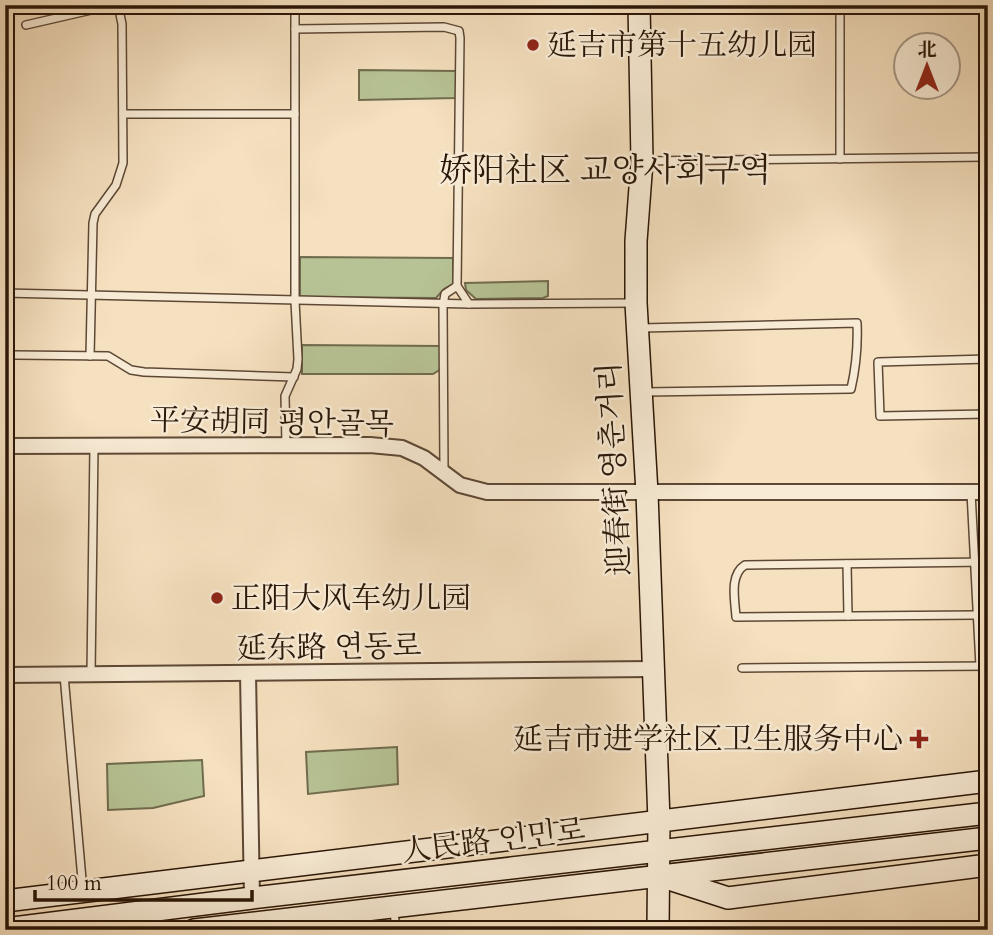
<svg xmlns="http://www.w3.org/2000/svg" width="993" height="935" viewBox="0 0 993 935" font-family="Cardo,'Noto Serif SC','Noto Serif KR',serif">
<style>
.green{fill:#b7c395;stroke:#706c4e;stroke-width:2}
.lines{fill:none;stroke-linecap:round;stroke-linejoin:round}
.lane-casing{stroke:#5d4835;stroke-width:10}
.street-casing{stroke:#5d4835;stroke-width:18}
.secondary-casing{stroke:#2a1607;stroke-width:24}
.lane{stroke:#f8ebd5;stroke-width:7}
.street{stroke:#f8ebd5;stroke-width:14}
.secondary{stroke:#f8ebd5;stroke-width:21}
.poi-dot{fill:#8f2418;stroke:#f8ebd5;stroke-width:2.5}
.labels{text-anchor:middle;stroke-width:5;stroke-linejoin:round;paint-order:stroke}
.poi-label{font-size:30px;fill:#2a1607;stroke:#f8ebd5;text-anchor:start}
.street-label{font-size:30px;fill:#2a1607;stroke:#f8ebd5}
.quarter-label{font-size:33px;fill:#2a1607;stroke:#f8ebd5}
</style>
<rect width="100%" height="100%" fill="#f5e0bf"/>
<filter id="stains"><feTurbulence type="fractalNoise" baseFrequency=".00286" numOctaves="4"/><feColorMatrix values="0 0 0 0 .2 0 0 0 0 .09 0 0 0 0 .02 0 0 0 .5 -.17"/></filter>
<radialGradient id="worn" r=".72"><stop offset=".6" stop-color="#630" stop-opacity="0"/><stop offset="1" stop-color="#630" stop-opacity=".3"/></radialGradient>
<g class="green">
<polygon points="359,70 456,71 456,98 359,100"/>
<polygon points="300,257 453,258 453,284 444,289 436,298 300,297"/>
<polygon points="548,281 548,296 543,298 476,299 466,290 465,283"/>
<polygon points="302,345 440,346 441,369 433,374 302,374"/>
<polygon points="397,747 398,784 308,794 306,752"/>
<polygon points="202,760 204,796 153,808 108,810 107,764"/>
</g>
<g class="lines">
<defs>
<g id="lane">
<polyline points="26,25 113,5"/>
<polyline points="295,29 444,27 459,31 460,38 457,286 469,304 635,303"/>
<polyline points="123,114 295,114"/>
<polyline points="840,159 840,5"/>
<polyline points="643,161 988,157"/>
<polyline points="5,293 469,304"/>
<path d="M641 328 857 323C858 346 856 367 851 389L645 392"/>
<polyline points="15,355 108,356 131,370 144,372 294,377"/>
<polyline points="90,356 93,223 95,214 116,185 123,163 122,24 118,5"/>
<polyline points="988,359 878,362 880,416 988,414"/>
<polyline points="286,445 285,396 297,369 298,359 295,301 295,5"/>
<polyline points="444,472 443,305 445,294 457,286"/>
<polyline points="971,492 980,666"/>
<polyline points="847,564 848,616"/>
<path d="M977 615 736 617C735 600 729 575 745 565L988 562"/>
<polyline points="742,668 988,666"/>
<polyline points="91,674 94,446"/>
<polyline points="64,675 83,891"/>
<polyline points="394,911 396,930"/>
</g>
<g id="street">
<polyline points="5,446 370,445 402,448 424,458 460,485 487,492 988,492"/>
<polyline points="248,674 252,898"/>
<polyline points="5,675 653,669"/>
</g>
<g id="secondary">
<polyline points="639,5 642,161 636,241 636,303 647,493 659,821 658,930"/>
<polyline points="666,878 728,898 988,865"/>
<polyline points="5,901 988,781"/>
<polyline points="5,929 252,898 988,813"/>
<polyline points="194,930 988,838"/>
</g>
</defs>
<use href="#lane" class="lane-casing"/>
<use href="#street" class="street-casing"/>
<use href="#secondary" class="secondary-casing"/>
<use href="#lane" class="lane"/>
<use href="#street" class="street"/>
<use href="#secondary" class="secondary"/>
</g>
<g class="poi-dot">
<circle cx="533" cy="45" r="7"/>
<circle cx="217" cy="598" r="7"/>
<path d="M915.5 728.5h7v7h7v7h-7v7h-7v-7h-7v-7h7z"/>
</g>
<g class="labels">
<g class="poi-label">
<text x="547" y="55">延吉市第十五幼儿园</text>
<text x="231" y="608">正阳大风车幼儿园</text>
<text x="903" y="749" text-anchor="end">延吉市进学社区卫生服务中心</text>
</g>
<g class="street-label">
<text transform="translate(272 422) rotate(1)" y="10">平安胡同 평안골목</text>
<text transform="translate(614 469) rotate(-93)" y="10">迎春街 영춘거리</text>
<text transform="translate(329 647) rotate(-1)" y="10">延东路 연동로</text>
<text transform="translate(493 840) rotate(-7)" y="10">人民路 인민로</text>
</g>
<g class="quarter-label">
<text x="605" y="181">娇阳社区 교양사회구역</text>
</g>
</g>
<rect width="993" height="935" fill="none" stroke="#f5e0bf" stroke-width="28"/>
<rect x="7" y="7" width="979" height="921" fill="none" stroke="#2a1607" stroke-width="3.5"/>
<rect x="14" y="14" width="965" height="907" fill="none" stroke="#2a1607" stroke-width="2"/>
<g transform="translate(927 66)"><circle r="33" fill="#f8ebd5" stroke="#a69683" stroke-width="2"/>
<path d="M0-5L12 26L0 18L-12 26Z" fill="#8f2418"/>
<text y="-10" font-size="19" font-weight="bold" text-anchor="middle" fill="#2a1607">北</text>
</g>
<path d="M35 890v10h217v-10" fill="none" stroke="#2a1607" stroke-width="3.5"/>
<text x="46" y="890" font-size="21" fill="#2a1607" stroke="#f8ebd5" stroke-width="5" paint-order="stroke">100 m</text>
<rect width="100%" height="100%" filter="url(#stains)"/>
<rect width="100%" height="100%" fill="url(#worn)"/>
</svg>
